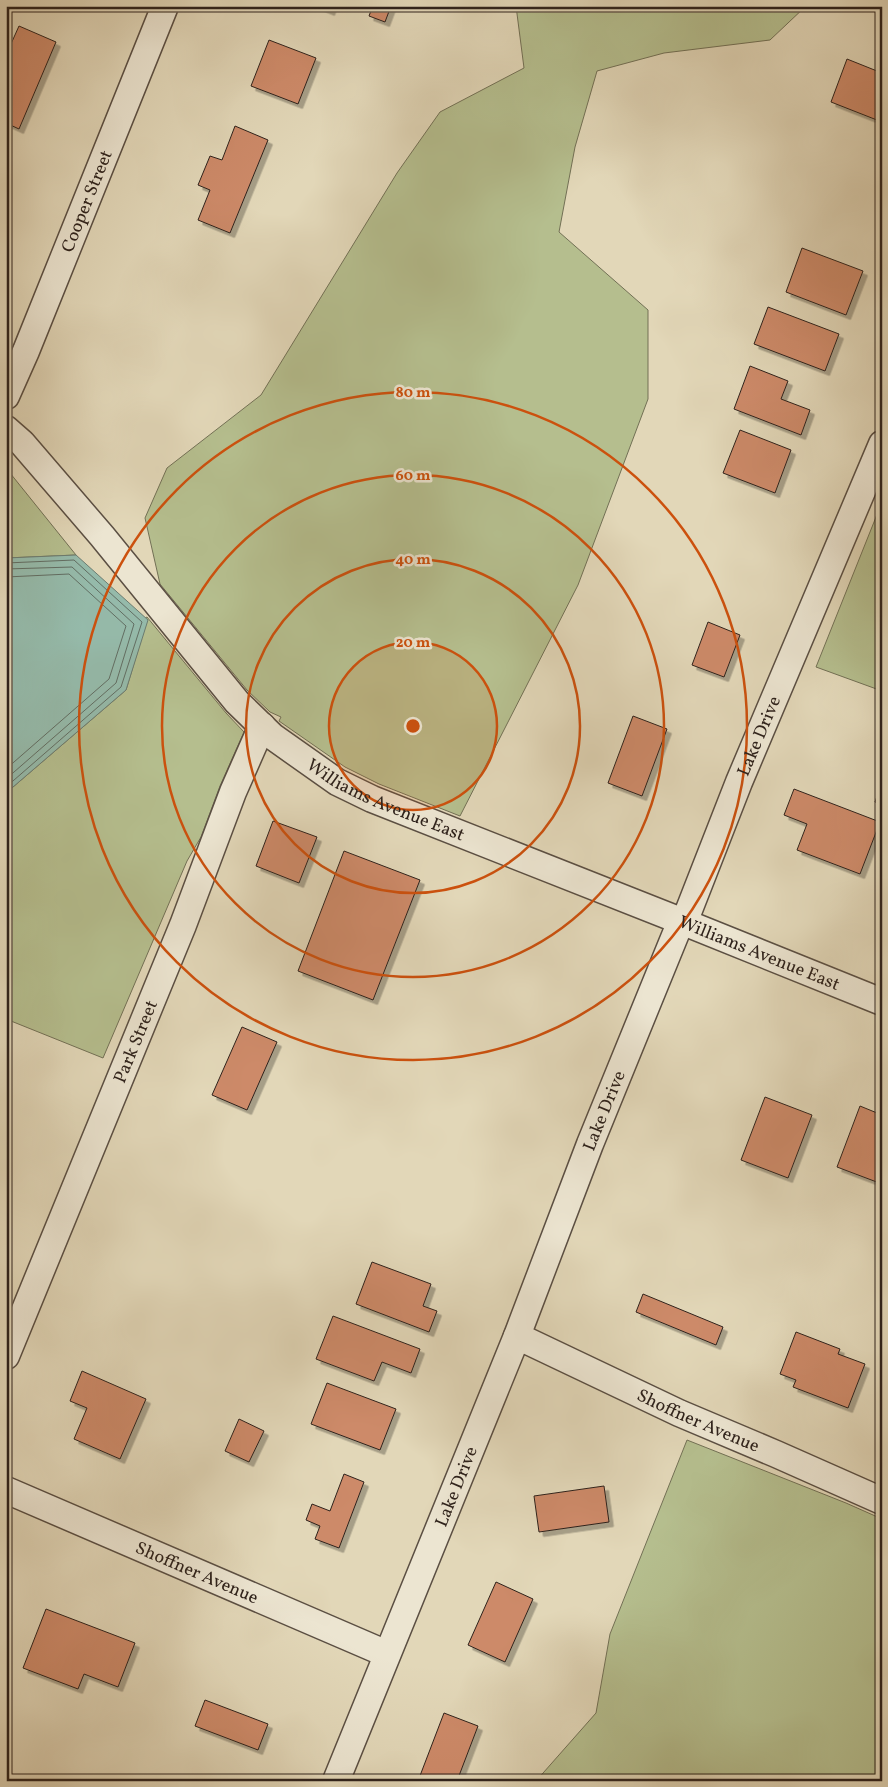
<svg xmlns="http://www.w3.org/2000/svg" width="888" height="1787" viewBox="0 0 888 1787" font-family="Vollkorn,serif">
<style>
.green{fill:#b5be8e;stroke:#727055}
.water{fill:#95baaa;stroke:#6c7d71}
.lines{fill:none;stroke-linecap:round;stroke-linejoin:round}
.shore{stroke:#626e63;stroke-width:1}
.building{fill:#cd8a69;stroke:#2e221c;filter:url(#shadow)}
.minor-casing{stroke:#5b4f43;stroke-width:29}
.minor{stroke:#ece5d1;stroke-width:26}
.ring{fill:none;stroke:#cc510e;stroke-width:2.5}
.labels{text-anchor:middle;stroke-width:5;stroke-linejoin:round;paint-order:stroke}
.street-label{font-size:18px;fill:#2e221c;stroke:#ece5d1}
.centre{fill:#cc510e;stroke:#ece5d1;stroke-width:2.5}
.ring-label{font-size:15px;text-anchor:middle;font-weight:bold;fill:#cc510e;stroke:#ece5d1;stroke-width:5;stroke-linejoin:round;paint-order:stroke}
</style>
<defs>
<filter id="shadow"><feDropShadow dx="4.5" dy="4.5" stdDeviation="0" flood-color="#0004"/></filter>
</defs>
<rect width="100%" height="100%" fill="#e2d7b8"/>
<filter id="stains"><feTurbulence type="fractalNoise" baseFrequency=".004" numOctaves="4"/><feColorMatrix values="0 0 0 0 .2 0 0 0 0 .09 0 0 0 0 .02 0 0 0 .5 -.17"/></filter>
<radialGradient id="worn" r=".72"><stop offset=".6" stop-color="#630" stop-opacity="0"/><stop offset="1" stop-color="#630" stop-opacity=".3"/></radialGradient>
<g class="green">
<polygon points="516,6 806,6 770,40 664,53 597,71 575,147 559,232 648,310 648,399 578,585 460,816 379,784 345,767 279,721 281,717 270,712 247,690 160,584 145,518 167,468 261,395 397,173 440,112 524,68"/>
<polygon points="6,468 76,555 6,558"/>
<polygon points="882,502 882,691 816,667"/>
<polygon points="147,617 226,713 244,732 220,786 201,837 187,861 103,1058 6,1019 6,793 126,690 147,620 145,618"/>
<polygon points="687,1440 846,1503 882,1519 882,1781 536,1781 596,1713 610,1634"/>
</g>
<polygon class="water" points="76,555 148,620 126,690 6,793 6,558"/>
<g class="lines">
<g class="shore">
<polyline points="6,563 74,560 142,622 121,687 6,787"/>
<polyline points="6,569 72,567 134,624 116,683 6,779"/>
<polyline points="6,577 69,574 126,626 109,679 6,769"/>
</g>
</g>
<g class="building">
<polygon points="318,6 332,6 330,11"/>
<polygon points="369,6 391,6 385,22 369,16 372,8"/>
<polygon points="19,26 56,42 19,129 6,123 6,55"/>
<polygon points="269,40 316,58 298,104 251,86"/>
<polygon points="847,59 882,73 882,122 831,102"/>
<polygon points="235,126 268,140 230,233 198,220 210,190 198,185 210,156 222,160"/>
<polygon points="802,248 863,271 846,315 786,292"/>
<polygon points="768,307 839,334 825,371 754,344"/>
<polygon points="750,366 788,381 781,399 810,410 801,435 734,409"/>
<polygon points="740,430 791,450 775,493 723,473"/>
<polygon points="708,622 740,635 724,677 692,665"/>
<polygon points="633,716 667,729 642,796 608,783"/>
<polygon points="882,781 882,805 875,802"/>
<polygon points="794,789 880,822 860,874 797,850 807,824 784,815"/>
<polygon points="273,821 317,837 299,883 256,866"/>
<polygon points="344,851 420,880 373,1000 298,971"/>
<polygon points="242,1027 277,1042 247,1110 212,1095"/>
<polygon points="765,1097 812,1115 788,1178 741,1160"/>
<polygon points="860,1106 882,1115 882,1184 837,1167"/>
<polygon points="372,1262 431,1284 423,1306 437,1311 429,1332 356,1304"/>
<polygon points="643,1294 723,1327 716,1345 636,1312"/>
<polygon points="333,1316 420,1349 411,1373 382,1362 374,1381 316,1359"/>
<polygon points="796,1332 840,1349 838,1354 865,1364 848,1408 793,1387 796,1380 780,1374"/>
<polygon points="82,1371 146,1399 120,1459 74,1439 87,1408 70,1401"/>
<polygon points="327,1383 396,1409 380,1450 311,1424"/>
<polygon points="239,1419 264,1431 249,1462 225,1451"/>
<polygon points="344,1474 364,1482 339,1548 315,1539 320,1526 306,1520 312,1504 330,1511"/>
<polygon points="604,1486 609,1522 539,1532 534,1496"/>
<polygon points="496,1582 533,1599 505,1662 468,1645"/>
<polygon points="46,1609 135,1643 118,1687 84,1674 78,1689 23,1668"/>
<polygon points="205,1700 268,1724 258,1750 195,1726"/>
<polygon points="444,1713 478,1726 457,1781 418,1781"/>
</g>
<g class="lines">
<defs>
<g id="minor">
<path id="s1" d="M6 396 26 351 165 6"/>
<path id="s2" d="M6 429 22 443 102 536 237 702 272 736 337 782 372 799 681 921 882 1002"/>
<path id="s3" d="M517 1336 679 1413 776 1454 882 1501"/>
<path id="s4" d="M6 1356 183 925 233 792 262 726"/>
<path id="s5" d="M6 1490 387 1654"/>
<path id="s6" d="M336 1781 517 1336 590 1144 681 921 687 915 739 782 882 444"/>
</g>
</defs>
<use href="#minor" class="minor-casing"/>
<use href="#minor" class="minor"/>
</g>
<circle cx="413" cy="726" r="84" fill="#cc510e" fill-opacity=".12"/>
<g class="ring">
<circle cx="413" cy="726" r="84"/>
<circle cx="413" cy="726" r="167"/>
<circle cx="413" cy="726" r="251"/>
<circle cx="413" cy="726" r="334"/>
</g>
<g class="labels">
<g class="street-label">
<text dy="6" stroke="none"><textPath href="#s1" startOffset="211">Cooper Street</textPath></text>
<text dy="6" stroke="none"><textPath href="#s6" startOffset="1128">Lake Drive</textPath></text>
<text dy="6" stroke="none"><textPath href="#s2" startOffset="538">Williams Avenue East</textPath></text>
<text dy="6" stroke="none"><textPath href="#s2" startOffset="942">Williams Avenue East</textPath></text>
<text dy="6" stroke="none"><textPath href="#s4" startOffset="340">Park Street</textPath></text>
<text dy="6" stroke="none"><textPath href="#s6" startOffset="722">Lake Drive</textPath></text>
<text dy="6" stroke="none"><textPath href="#s3" startOffset="200">Shoffner Avenue</textPath></text>
<text dy="6" stroke="none"><textPath href="#s6" startOffset="318">Lake Drive</textPath></text>
<text dy="6" stroke="none"><textPath href="#s5" startOffset="208">Shoffner Avenue</textPath></text>
</g>
</g>
<circle cx="413" cy="726" r="8" class="centre"/>
<g class="ring-label">
<text x="413" y="397">80 m</text>
<text x="413" y="480">60 m</text>
<text x="413" y="564">40 m</text>
<text x="413" y="647">20 m</text>
</g>
<rect width="888" height="1787" fill="none" stroke="#e2d7b8" stroke-width="25"/>
<rect x="8" y="8" width="873" height="1772" fill="none" stroke="#2e221c" stroke-width="2.5"/>
<rect x="12" y="12" width="863" height="1762" fill="none" stroke="#2e221c"/>
<rect width="100%" height="100%" filter="url(#stains)"/>
<rect width="100%" height="100%" fill="url(#worn)"/>
</svg>
